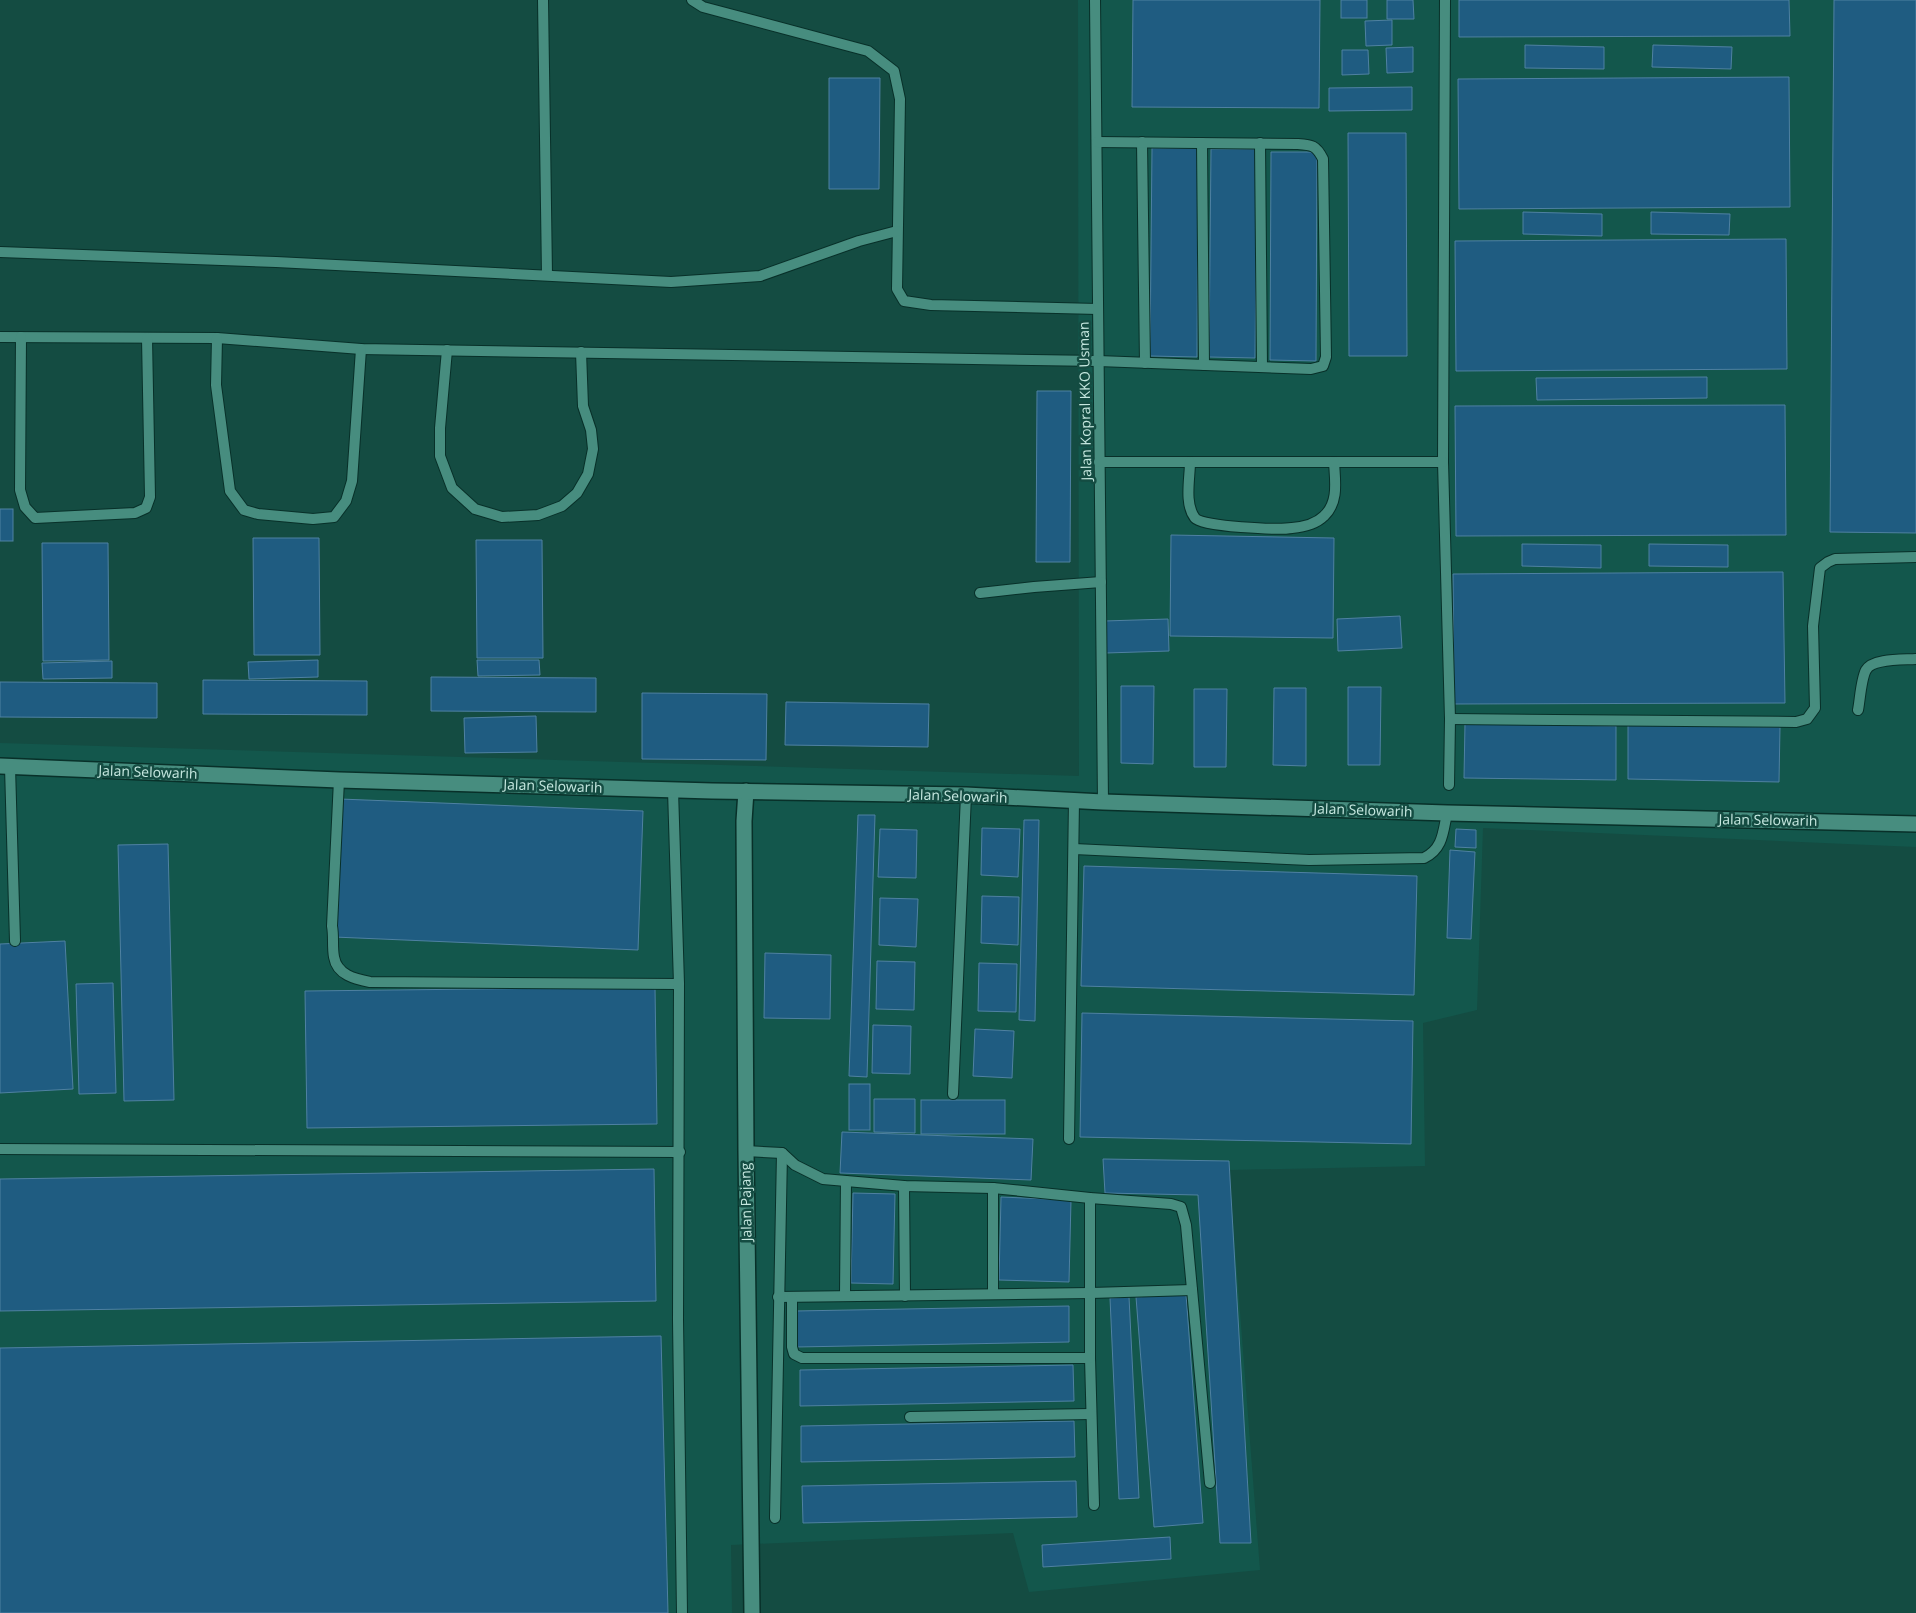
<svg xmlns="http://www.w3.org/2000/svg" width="1916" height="1613" viewBox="0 0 1916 1613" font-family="'Open Sans',sans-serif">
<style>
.built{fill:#13574c}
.building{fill:#1f5c81;stroke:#4f81a2}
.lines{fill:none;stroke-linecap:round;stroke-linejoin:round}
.service-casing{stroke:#083029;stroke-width:12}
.tertiary-casing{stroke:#083029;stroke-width:18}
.secondary-casing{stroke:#083029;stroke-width:18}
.service{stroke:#478d7f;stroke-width:10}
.tertiary{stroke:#478d7f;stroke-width:15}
.secondary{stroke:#478d7f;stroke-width:15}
.labels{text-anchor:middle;stroke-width:5;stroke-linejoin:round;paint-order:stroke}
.street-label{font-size:14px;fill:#c6e8e0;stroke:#144c42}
</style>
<rect width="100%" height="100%" fill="#144c42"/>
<polygon class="built" points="1078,0 1916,0 1916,847 1483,828 1477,1010 1423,1023 1425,1166 1229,1170 1260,1570 1029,1592 1013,1533 731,1545 732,1613 0,1613 0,743 1079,776"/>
<g class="building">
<polygon points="1133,0 1320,0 1319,108 1132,107"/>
<rect x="1341" y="0" width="26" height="18"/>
<polygon points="1387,0 1413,0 1414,19 1387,19"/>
<polygon points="1459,0 1789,0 1790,36 1459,37"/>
<polygon points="1834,0 1916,0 1916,533 1830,532"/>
<polygon points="1392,20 1392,45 1366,46 1365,21"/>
<polygon points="1525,45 1604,47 1604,69 1525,68"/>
<polygon points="1653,45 1732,47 1731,69 1652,67"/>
<polygon points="1413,47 1413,72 1387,73 1386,48"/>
<polygon points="1342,50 1368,50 1369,74 1342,75"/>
<polygon points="1789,77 1790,207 1459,209 1458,79"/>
<polygon points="829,78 880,78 879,189 829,189"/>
<polygon points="1412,87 1412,110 1329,111 1329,88"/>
<polygon points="1348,133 1406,133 1407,356 1349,356"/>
<polygon points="1152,148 1198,148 1197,357 1150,356"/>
<polygon points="1211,149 1257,149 1255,358 1209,357"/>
<polygon points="1271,152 1317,152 1316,361 1270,360"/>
<polygon points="1523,212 1602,214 1602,236 1523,234"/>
<polygon points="1651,212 1730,214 1729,235 1651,234"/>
<polygon points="1786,239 1787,369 1456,371 1455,241"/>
<polygon points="1707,377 1707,398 1537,400 1536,378"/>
<polygon points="1037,391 1071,391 1070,562 1036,562"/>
<polygon points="1785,405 1786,535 1456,536 1455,406"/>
<rect x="0" y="509" width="13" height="32"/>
<polygon points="1171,535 1334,538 1333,638 1170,636"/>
<polygon points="253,538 319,538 320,655 254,655"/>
<polygon points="476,540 542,540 543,658 477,658"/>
<polygon points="42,543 108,543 109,660 43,661"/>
<polygon points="1522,544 1601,545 1601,568 1522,566"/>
<polygon points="1649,544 1728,545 1728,567 1649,566"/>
<polygon points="1783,572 1785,703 1454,704 1453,574"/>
<polygon points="1400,616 1402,648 1338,651 1337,619"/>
<polygon points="1168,619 1169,651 1106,653 1104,621"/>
<polygon points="318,660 318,677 249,679 248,662"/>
<polygon points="477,660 539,660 540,675 478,676"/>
<polygon points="112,661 112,678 43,679 42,663"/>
<polygon points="431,677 596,678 596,712 431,711"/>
<polygon points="203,680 367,681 367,715 203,714"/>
<polygon points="0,682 157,683 157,718 0,717"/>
<polygon points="1121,686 1154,686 1153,764 1121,763"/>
<polygon points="1348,687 1381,687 1380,765 1348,765"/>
<polygon points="1274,688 1306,688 1306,766 1273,765"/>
<polygon points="1194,689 1227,689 1226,767 1194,767"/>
<polygon points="642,693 767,694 766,760 642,759"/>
<polygon points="786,702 929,704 928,747 785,745"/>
<polygon points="536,716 537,752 465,753 464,718"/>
<polygon points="1465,723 1616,726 1616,780 1464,778"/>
<polygon points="1628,725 1780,727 1779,782 1628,779"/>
<polygon points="340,799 643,811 638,950 334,937"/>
<polygon points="858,815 875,815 867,1077 849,1076"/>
<polygon points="1024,820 1039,820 1035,1021 1019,1020"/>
<polygon points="982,828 1020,829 1018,877 981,875"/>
<polygon points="880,829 917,830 916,878 878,877"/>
<polygon points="1456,829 1476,830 1476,848 1455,847"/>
<polygon points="168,844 174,1100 124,1101 118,845"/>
<polygon points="1450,850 1475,852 1471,939 1447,938"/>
<polygon points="1084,866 1417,876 1414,995 1081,986"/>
<polygon points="982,896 1019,897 1018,945 981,943"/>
<polygon points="880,898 918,899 916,947 879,945"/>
<polygon points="65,941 73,1089 0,1093 0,944"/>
<polygon points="765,953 831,955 830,1019 764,1018"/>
<polygon points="877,961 915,962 914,1010 876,1009"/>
<polygon points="979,963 1017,964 1016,1012 978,1011"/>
<polygon points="113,983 116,1093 79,1094 76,984"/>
<polygon points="655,987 657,1124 307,1128 305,991"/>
<polygon points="1082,1013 1413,1021 1411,1144 1080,1137"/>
<polygon points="873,1025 911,1026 910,1074 872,1073"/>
<polygon points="975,1029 1014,1031 1012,1078 973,1076"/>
<rect x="849" y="1084" width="21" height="46"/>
<polygon points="874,1099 915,1099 915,1133 874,1132"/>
<rect x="921" y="1100" width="84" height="34"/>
<polygon points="842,1132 1033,1139 1031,1180 840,1173"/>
<polygon points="1103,1159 1229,1161 1251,1543 1220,1543 1198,1195 1105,1193"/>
<polygon points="654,1169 656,1301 0,1311 0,1179"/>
<polygon points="853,1193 895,1194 893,1284 851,1283"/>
<polygon points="1001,1197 1071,1200 1069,1282 999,1280"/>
<polygon points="1186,1294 1203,1523 1154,1527 1136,1297"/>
<polygon points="1129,1297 1139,1498 1119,1499 1110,1298"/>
<polygon points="1069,1306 1069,1342 796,1347 795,1311"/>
<polygon points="661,1336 668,1613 0,1613 0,1348"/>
<polygon points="1073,1365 1074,1401 800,1406 800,1370"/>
<polygon points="1074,1421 1075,1457 801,1462 801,1426"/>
<polygon points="1076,1481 1077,1517 803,1523 802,1486"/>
<polygon points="1170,1537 1171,1559 1043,1567 1042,1545"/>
</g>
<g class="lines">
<defs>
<g id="service">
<polyline points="543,0 547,275"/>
<polyline points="692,0 703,7 868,51 894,71 900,99 897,289 904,301 931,305 1098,309"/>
<polyline points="1095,0 1103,802"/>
<polyline points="1445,0 1443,462 1450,719 1449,785"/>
<polyline points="1142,142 1145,363"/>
<polyline points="1202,143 1204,365"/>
<polyline points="1260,143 1262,367"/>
<polyline points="0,252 276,262 671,282 760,276 859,241 897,231"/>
<path d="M0 337 217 338 361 349 1098 361 1311 369 1323 366 1326 357 1323 159C1316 145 1312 145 1297 144L1097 142"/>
<polyline points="21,337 20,490 25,507 35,518 135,513 146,508 150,497 147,338"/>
<polyline points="217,338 216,385 230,491 244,510 258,514 313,519 334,517 346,501 352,481 361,349"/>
<polyline points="447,350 440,428 440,456 452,488 475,509 502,517 538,515 562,506 577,493 588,474 593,449 591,430 583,406 581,352"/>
<polyline points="1099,462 1443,462"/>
<path d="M1190 462C1190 478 1184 504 1195 518 1202 527 1279 530 1292 528 1303 527 1316 524 1324 516 1339 502 1335 481 1334 462"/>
<polyline points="980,593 1034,587 1101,582"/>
<path d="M1858 710C1860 700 1861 679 1866 670 1873 658 1904 660 1916 659"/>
<polyline points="1450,719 1796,722 1807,719 1815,708 1813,626 1820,568 1828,562 1835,559 1916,557"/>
<polyline points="10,767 15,941"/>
<path d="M339 780 332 926C334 937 332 946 334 957 337 975 355 979 370 982L679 984"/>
<polyline points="673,790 679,984 678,1320 682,1613"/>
<path d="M1074 849 1309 860 1424 858C1443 849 1443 832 1447 813"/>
<polyline points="953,1094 966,795"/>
<polyline points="1069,1139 1074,801"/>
<polyline points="0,1149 680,1152"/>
<polyline points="746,1151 782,1153 795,1165 823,1179 904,1186 993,1188 1090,1198 1171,1204 1181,1207 1186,1225 1210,1483"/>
<polyline points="904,1186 905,1296"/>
<polyline points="1090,1198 1090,1358 1094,1505"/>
<polyline points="993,1294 993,1188"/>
<polyline points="845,1296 846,1181"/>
<polyline points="778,1297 1091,1293 1192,1290"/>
<polyline points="792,1298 792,1347 794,1354 802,1358 1090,1358"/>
<polyline points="910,1417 1091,1414"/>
<polyline points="775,1518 782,1153"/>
</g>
<polyline id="tertiary" points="746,791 744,821 746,1151 752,1613"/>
<polyline id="secondary" points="0,766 339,780 712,791 966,795 1103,802 1447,813 1916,824"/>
</defs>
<use href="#service" class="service-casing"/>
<use href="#tertiary" class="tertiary-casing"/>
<use href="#secondary" class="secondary-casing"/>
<use href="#service" class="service"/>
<use href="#tertiary" class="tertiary"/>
<use href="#secondary" class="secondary"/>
</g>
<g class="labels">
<g class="street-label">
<text transform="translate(1085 401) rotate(-91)" y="5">Jalan Kopral KKO Usman</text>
<text transform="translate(148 772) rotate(2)" y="5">Jalan Selowarih</text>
<text transform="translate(553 786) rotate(2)" y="5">Jalan Selowarih</text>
<text transform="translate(958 796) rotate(2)" y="5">Jalan Selowarih</text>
<text transform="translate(1363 810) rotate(2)" y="5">Jalan Selowarih</text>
<text transform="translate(1768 820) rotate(1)" y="5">Jalan Selowarih</text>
<text transform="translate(746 1202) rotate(-91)" y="5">Jalan Pajang</text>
</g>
</g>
</svg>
